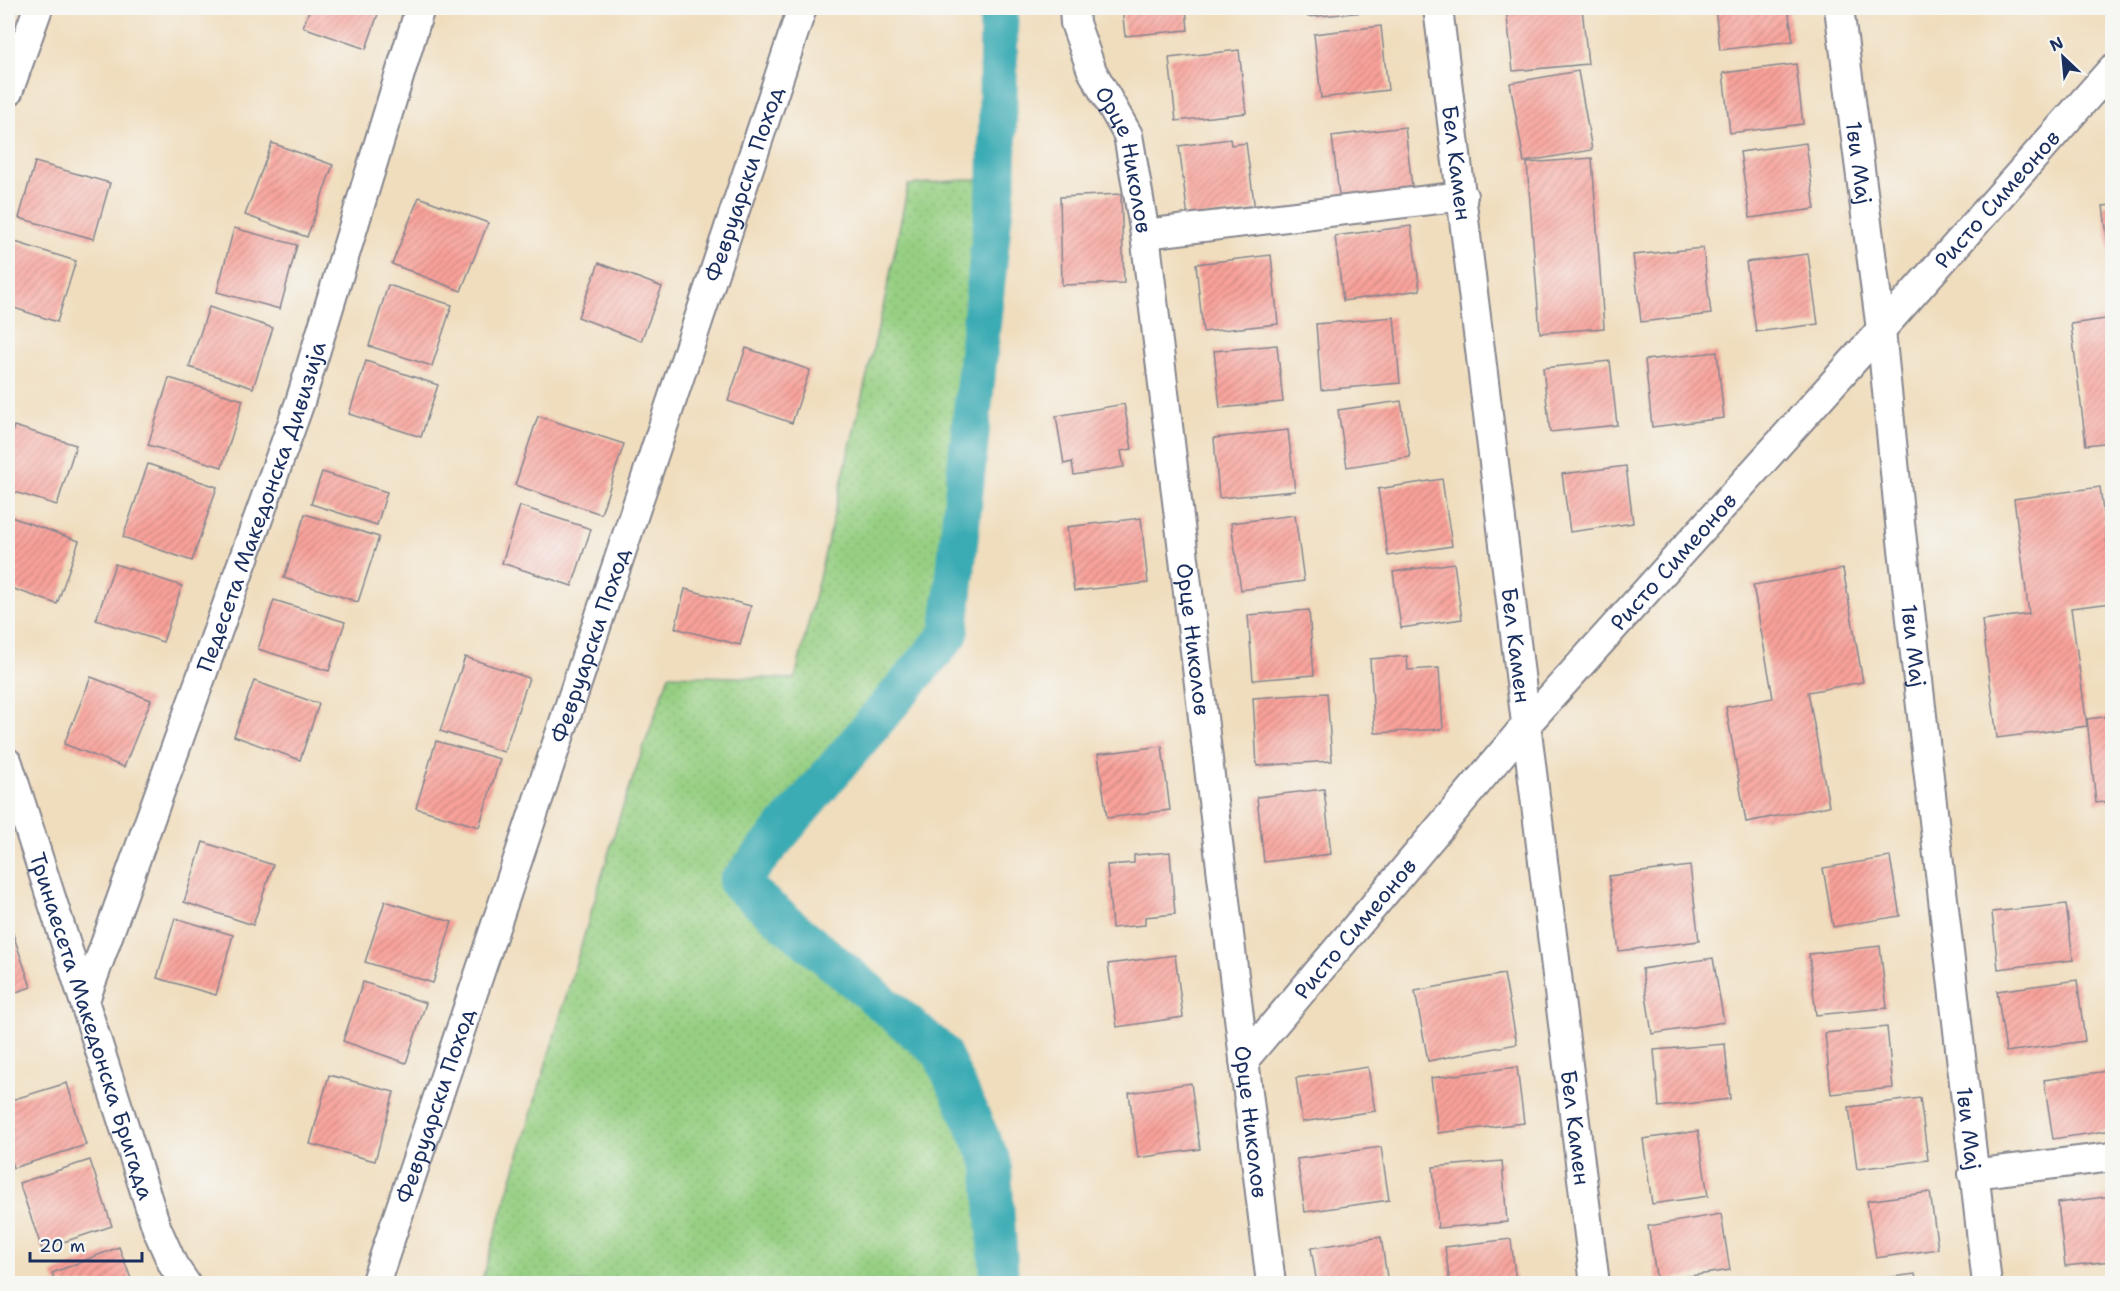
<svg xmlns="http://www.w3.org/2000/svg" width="2120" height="1291" viewBox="0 0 2120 1291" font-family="'Shantell Sans',sans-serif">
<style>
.grass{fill:url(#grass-dots);stroke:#587f70;stroke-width:1.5}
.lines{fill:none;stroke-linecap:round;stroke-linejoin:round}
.canal{stroke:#3aabb4;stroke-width:39}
.building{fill:url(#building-hatch)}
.minor-casing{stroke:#86868e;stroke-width:32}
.minor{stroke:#fff;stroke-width:28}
.labels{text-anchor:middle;stroke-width:5;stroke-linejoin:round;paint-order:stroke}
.street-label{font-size:22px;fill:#1b2f5e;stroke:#f6f6f2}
</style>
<defs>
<pattern id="grass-dots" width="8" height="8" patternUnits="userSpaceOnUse" patternTransform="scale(1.5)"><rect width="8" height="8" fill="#96cf82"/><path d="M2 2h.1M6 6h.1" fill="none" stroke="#81b273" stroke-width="1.8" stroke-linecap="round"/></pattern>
<pattern id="building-hatch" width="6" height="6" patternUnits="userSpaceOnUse" patternTransform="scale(1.5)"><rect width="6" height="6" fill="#f9a29a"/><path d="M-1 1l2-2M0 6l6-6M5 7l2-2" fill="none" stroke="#c98481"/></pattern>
</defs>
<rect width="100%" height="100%" fill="#f6f6f2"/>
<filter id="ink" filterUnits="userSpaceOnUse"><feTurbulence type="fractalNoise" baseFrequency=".0167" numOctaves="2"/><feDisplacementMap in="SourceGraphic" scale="12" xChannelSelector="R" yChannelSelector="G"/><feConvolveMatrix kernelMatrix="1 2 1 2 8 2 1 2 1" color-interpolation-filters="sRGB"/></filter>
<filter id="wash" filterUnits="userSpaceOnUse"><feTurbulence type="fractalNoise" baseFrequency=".008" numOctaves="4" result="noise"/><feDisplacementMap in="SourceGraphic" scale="24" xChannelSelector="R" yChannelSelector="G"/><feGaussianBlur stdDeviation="1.35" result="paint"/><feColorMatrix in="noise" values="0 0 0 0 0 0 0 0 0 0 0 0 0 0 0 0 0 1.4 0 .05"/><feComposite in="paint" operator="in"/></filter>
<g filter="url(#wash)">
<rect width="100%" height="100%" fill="#f0ddbd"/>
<polygon class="grass" points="997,177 959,623 738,883 941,1052 992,1163 1001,1283 481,1283 619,818 669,675 795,679 885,299 908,185"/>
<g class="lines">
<polyline class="canal" points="998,1284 999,1273 992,1163 941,1052 738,883 949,634 997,177 999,8"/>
</g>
<g id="blocks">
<g class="building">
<polygon points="310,8 380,8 366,49 303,27"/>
<polygon points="1122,8 1186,8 1188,30 1125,36"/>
<polygon points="1307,8 1378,8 1378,11 1308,17"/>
<polygon points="1506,8 1582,8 1588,64 1513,71"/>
<polygon points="1715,8 1788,8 1793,41 1720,50"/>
<polygon points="1381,26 1388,90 1321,98 1314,34"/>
<polygon points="1239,50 1246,113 1176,121 1169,58"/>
<polygon points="1796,64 1803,124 1730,133 1723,73"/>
<polygon points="1578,71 1592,150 1524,162 1510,83"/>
<polygon points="1405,127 1413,195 1340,204 1332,136"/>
<polygon points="1230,139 1231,145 1246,143 1255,210 1188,218 1179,146"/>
<polygon points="272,143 333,165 307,237 245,215"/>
<polygon points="1806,143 1815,209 1750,218 1740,152"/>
<polygon points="1592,158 1604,328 1540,333 1527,163"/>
<polygon points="35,162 110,183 94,239 19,218"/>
<polygon points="1121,194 1124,283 1062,285 1060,197"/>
<polygon points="419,197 488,223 461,291 392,264"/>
<polygon points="2112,205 2112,266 2111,266 2103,206"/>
<polygon points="1411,226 1420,290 1343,301 1335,236"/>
<polygon points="234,228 297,245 280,309 217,292"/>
<polygon points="12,241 76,261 57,322 8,306 8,256"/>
<polygon points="1703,248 1711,314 1641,322 1633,255"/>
<polygon points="1808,254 1818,324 1756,332 1746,262"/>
<polygon points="1271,255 1278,324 1203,332 1196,264"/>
<polygon points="599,263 662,287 641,341 578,317"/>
<polygon points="388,285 452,305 432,366 369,346"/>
<polygon points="209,307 273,328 253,388 189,367"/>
<polygon points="1394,317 1400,383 1321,390 1316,324"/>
<polygon points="2112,318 2112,442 2086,445 2071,324"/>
<polygon points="1277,345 1283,402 1220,408 1214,351"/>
<polygon points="746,348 810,370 792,423 728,401"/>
<polygon points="1717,352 1724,418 1652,427 1645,360"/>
<polygon points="366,361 438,385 421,437 349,414"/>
<polygon points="1610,361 1617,425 1550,432 1543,368"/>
<polygon points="169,378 243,400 222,467 148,445"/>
<polygon points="1401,401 1410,457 1347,467 1338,410"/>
<polygon points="1124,404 1132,449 1121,451 1124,467 1074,475 1072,462 1064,464 1056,416"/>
<polygon points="538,416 624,444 601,514 515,485"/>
<polygon points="14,426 76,445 57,505 8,490 8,447"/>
<polygon points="1288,430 1295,491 1219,498 1214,438"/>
<polygon points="148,464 217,487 192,561 123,537"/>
<polygon points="1626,466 1633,523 1570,532 1562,474"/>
<polygon points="322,472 387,492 377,525 311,504"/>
<polygon points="1442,479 1452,546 1388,556 1378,489"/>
<polygon points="2100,487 2112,584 2112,603 2071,608 2087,726 1997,738 1982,620 2029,614 2014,499"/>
<polygon points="520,506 591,529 572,586 502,563"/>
<polygon points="305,514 379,537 358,602 284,578"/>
<polygon points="1295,515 1304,581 1241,590 1231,523"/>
<polygon points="11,517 79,541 57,604 8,587 8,528"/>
<polygon points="1141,518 1148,583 1074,591 1067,527"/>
<polygon points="1454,563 1462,619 1401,628 1393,572"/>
<polygon points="115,564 182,586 163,642 96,620"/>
<polygon points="1843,569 1863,682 1808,692 1829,806 1746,822 1726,707 1773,698 1753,585"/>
<polygon points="685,589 751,606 740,645 675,628"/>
<polygon points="274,600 345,622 329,671 258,649"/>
<polygon points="1309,610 1314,675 1253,680 1248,615"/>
<polygon points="1407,656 1408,670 1439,668 1443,729 1375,733 1370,659"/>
<polygon points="465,657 529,678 504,752 440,731"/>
<polygon points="91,677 151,700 124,767 64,744"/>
<polygon points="254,681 319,704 300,760 234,736"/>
<polygon points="1327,693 1332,761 1257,766 1253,698"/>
<polygon points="2112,716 2112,801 2096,803 2087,719"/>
<polygon points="436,741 500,759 479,827 416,808"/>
<polygon points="1162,746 1170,810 1107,818 1098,754"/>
<polygon points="1324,789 1331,854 1264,862 1257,797"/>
<polygon points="203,842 273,865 253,925 184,902"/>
<polygon points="1170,852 1175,914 1145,917 1145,925 1112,928 1107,865 1134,863 1134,855"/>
<polygon points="1890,857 1900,916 1833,927 1823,868"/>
<polygon points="1690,866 1699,941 1619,951 1609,876"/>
<polygon points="385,901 452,922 433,983 365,962"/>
<polygon points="2066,904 2073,960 1998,969 1992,912"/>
<polygon points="175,918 233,935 216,995 157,978"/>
<polygon points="11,928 31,987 8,995 8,930"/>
<polygon points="1880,946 1887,1008 1816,1015 1809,954"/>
<polygon points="1175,955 1183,1017 1117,1027 1108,964"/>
<polygon points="1713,958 1724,1022 1652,1034 1642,969"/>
<polygon points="1504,974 1517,1044 1428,1061 1415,991"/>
<polygon points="2077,980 2085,1041 2006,1052 1997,991"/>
<polygon points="363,982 426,1003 406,1063 343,1041"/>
<polygon points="1887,1027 1893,1088 1831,1094 1825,1033"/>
<polygon points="1725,1044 1730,1099 1659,1107 1654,1050"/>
<polygon points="1368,1067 1375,1111 1302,1122 1296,1078"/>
<polygon points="1517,1067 1524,1123 1438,1133 1431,1078"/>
<polygon points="2107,1071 2112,1113 2112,1130 2053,1139 2044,1080"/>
<polygon points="329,1075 394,1092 375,1161 310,1144"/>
<polygon points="67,1083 86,1145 13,1168 8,1150 8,1101"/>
<polygon points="1191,1083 1200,1149 1138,1158 1129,1093"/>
<polygon points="1920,1098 1928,1160 1857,1169 1849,1107"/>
<polygon points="1698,1131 1708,1196 1652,1204 1643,1139"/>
<polygon points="1381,1147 1389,1200 1305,1212 1297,1159"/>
<polygon points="90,1160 112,1226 42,1249 19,1183"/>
<polygon points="1502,1161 1507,1222 1438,1228 1433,1167"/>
<polygon points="1930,1192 1938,1249 1876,1258 1867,1201"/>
<polygon points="2112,1196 2112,1261 2065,1266 2058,1203"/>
<polygon points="1721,1214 1730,1270 1657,1281 1648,1226"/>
<polygon points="1381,1237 1388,1284 1317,1284 1311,1248"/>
<polygon points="1511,1239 1516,1284 1450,1284 1445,1247"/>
<polygon points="119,1247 133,1284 56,1284 52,1273"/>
<polygon points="1915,1274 1917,1284 1856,1284 1856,1282"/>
</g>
</g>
</g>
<g filter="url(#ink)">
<use href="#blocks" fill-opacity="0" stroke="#86868e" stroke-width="1.5"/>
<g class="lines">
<defs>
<g id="minor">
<path id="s1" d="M1074 8 1075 23 1092 71 1128 135 1145 234 1271 1284"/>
<path id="s2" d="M1438 8 1595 1284"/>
<path id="s3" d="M1839 8 1881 330 1900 523 1987 1284"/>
<polyline points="8,92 38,8"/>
<polyline points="1145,234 1463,196"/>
<path id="s4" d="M8 763 157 1229 173 1265 186 1284"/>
<path id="s5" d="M85 1000 300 402 420 8"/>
<path id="s6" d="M1244 1060 1526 725 1881 330 2112 69"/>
<polyline points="1973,1174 2112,1157"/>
<path id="s7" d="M375 1284 628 532 802 8"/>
</g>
</defs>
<use href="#minor" class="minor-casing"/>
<use href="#minor" class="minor"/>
</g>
</g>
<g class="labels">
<g class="street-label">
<text dy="8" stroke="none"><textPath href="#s1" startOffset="162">Орце Николов</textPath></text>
<text dy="8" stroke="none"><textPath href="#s2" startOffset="156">Бел Камен</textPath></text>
<text dy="8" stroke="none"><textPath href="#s3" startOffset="156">1ви Мај</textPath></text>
<text dy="8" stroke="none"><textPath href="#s7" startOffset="1160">Февруарски Поход</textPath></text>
<text dy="8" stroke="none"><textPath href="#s6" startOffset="1144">Ристо Симеонов</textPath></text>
<text dy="8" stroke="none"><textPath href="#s5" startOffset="524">Педесета Македонска Дивизија</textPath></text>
<text dy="8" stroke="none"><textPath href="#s6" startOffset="658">Ристо Симеонов</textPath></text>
<text dy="8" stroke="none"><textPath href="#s1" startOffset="648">Орце Николов</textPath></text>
<text dy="8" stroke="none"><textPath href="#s3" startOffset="642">1ви Мај</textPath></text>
<text dy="8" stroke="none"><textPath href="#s7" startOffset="674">Февруарски Поход</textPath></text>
<text dy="8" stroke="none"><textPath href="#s2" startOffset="642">Бел Камен</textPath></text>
<text dy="8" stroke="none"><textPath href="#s6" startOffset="172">Ристо Симеонов</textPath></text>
<text dy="8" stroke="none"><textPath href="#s4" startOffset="276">Тринаесета Македонска Бригада</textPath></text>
<text dy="8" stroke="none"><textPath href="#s7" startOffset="188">Февруарски Поход</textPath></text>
<text dy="8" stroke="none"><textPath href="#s1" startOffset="1134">Орце Николов</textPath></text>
<text dy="8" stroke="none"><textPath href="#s2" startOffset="1128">Бел Камен</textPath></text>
<text dy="8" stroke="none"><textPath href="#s3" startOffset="1128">1ви Мај</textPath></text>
</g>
</g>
<rect width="2120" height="1291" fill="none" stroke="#f6f6f2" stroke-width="30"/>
<g transform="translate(2063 57) rotate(334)" stroke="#f6f6f2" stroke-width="4.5" paint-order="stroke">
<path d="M0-4.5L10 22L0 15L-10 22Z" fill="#1b2f5e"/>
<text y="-9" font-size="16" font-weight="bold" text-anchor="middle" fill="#1b2f5e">N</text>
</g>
<path d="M30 1252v9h112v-9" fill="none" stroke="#1b2f5e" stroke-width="3"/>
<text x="39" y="1252" font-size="18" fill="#1b2f5e" stroke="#f6f6f2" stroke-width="4.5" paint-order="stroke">20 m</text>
</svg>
